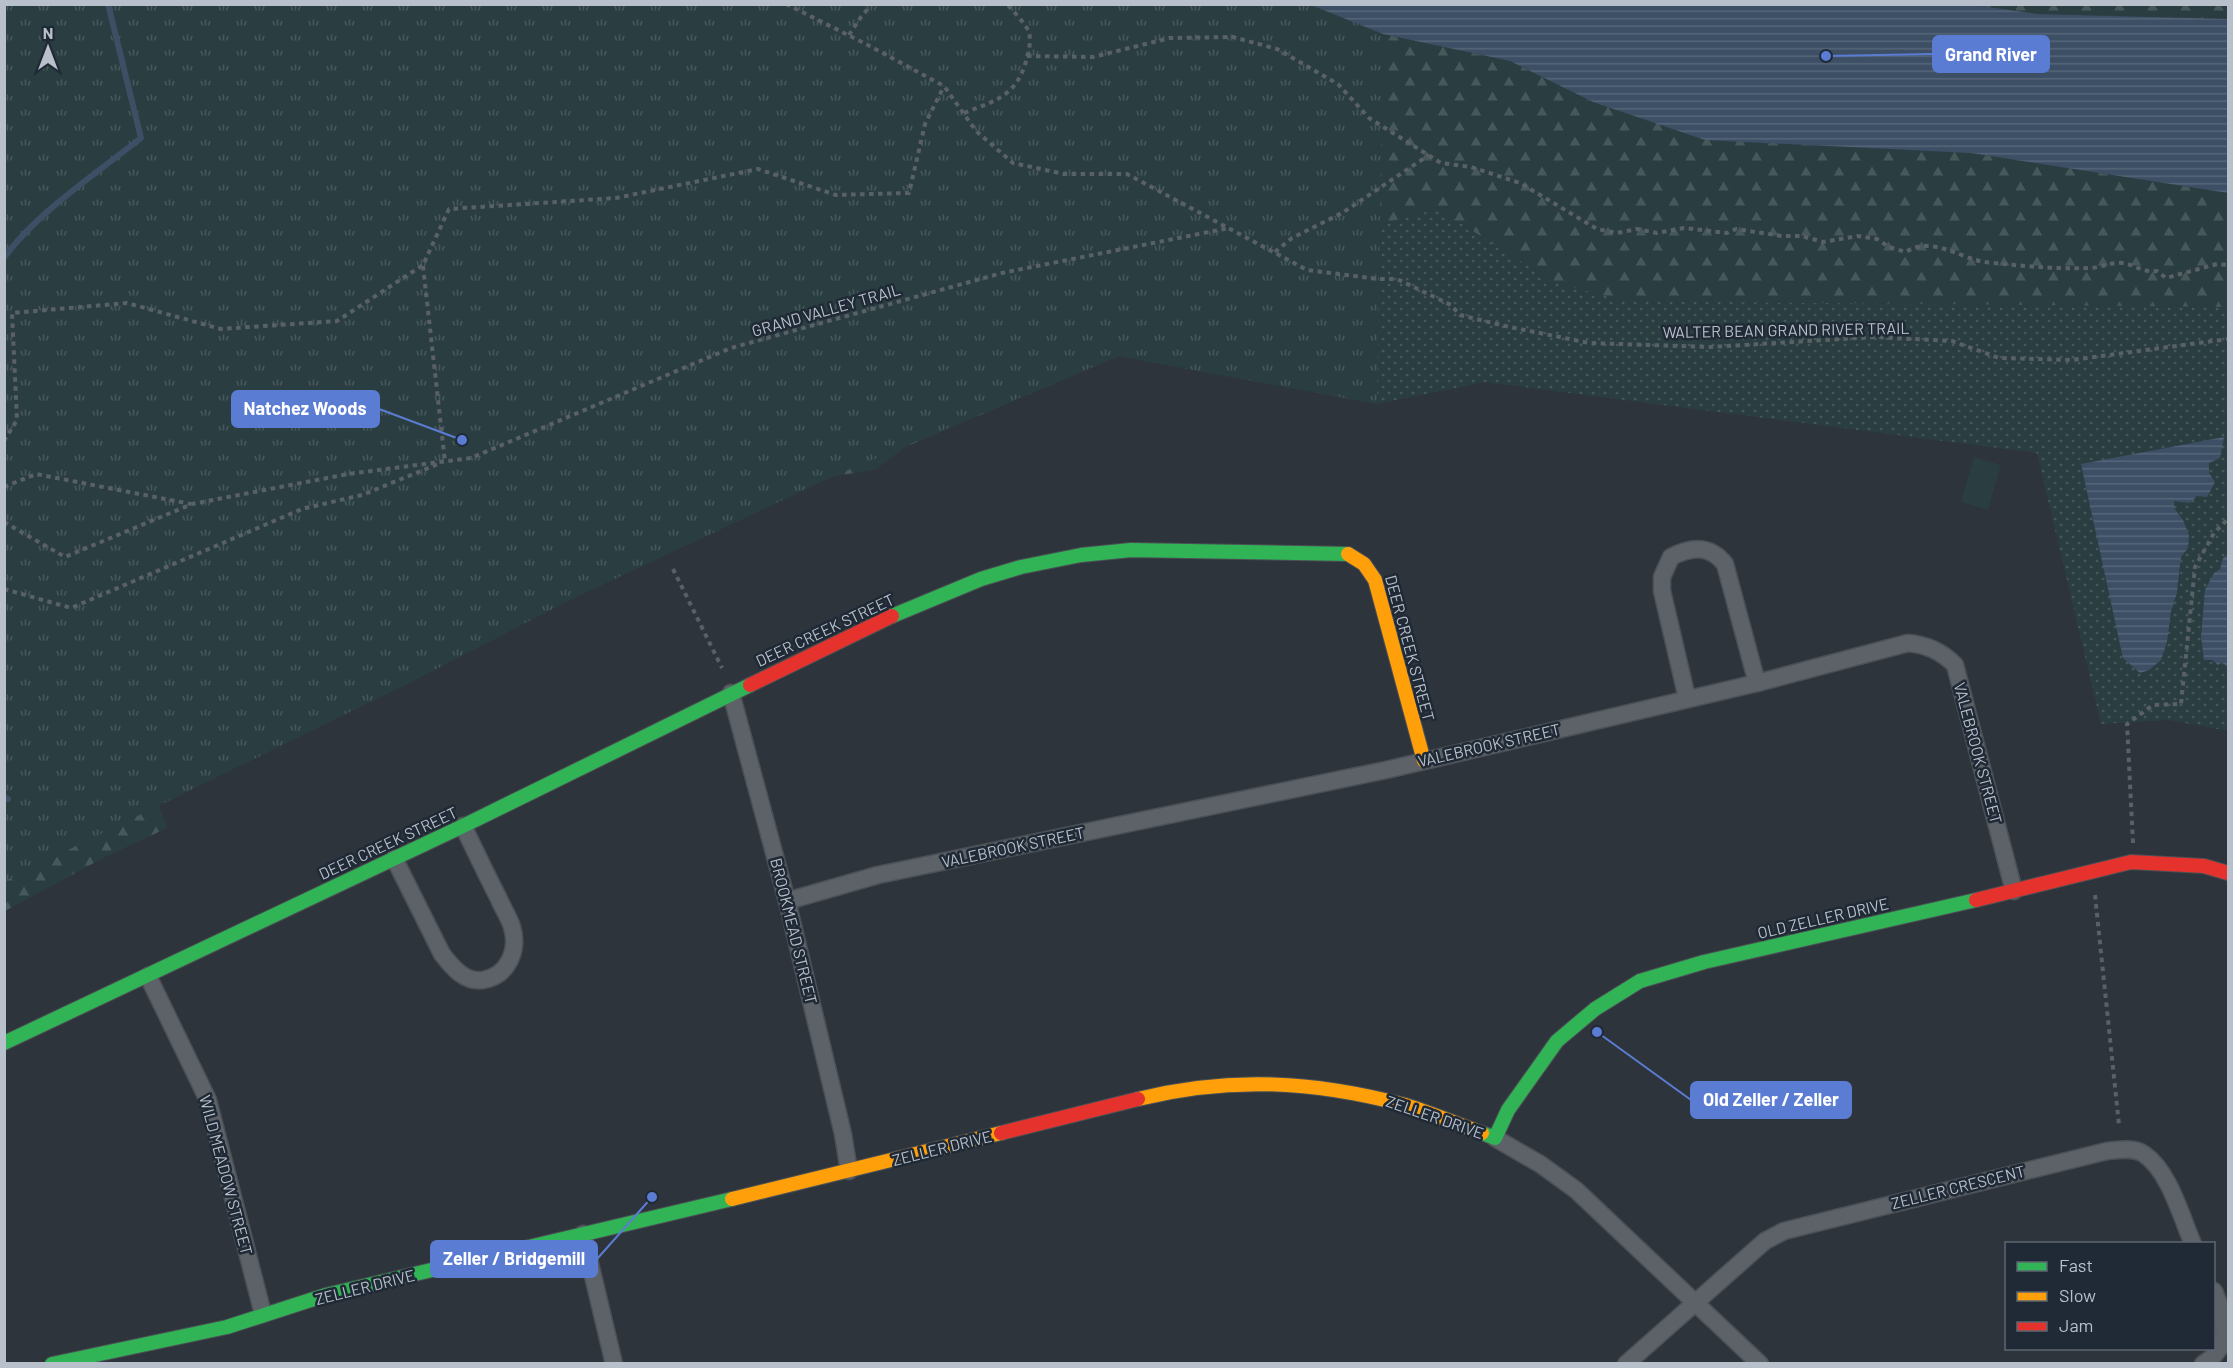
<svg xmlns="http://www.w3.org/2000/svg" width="2233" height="1368" viewBox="0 0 2233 1368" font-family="Barlow,sans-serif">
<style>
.grass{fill:url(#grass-dots);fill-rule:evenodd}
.forest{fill:url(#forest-firs)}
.park{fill:url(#park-tufts)}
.pitch{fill:#2a3e41}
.water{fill:url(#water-rules)}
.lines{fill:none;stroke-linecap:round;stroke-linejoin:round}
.stream{stroke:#3c4f65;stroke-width:6}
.street-casing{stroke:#4b5055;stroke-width:19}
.fast-casing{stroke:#4b5055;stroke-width:16}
.slow-casing{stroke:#4b5055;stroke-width:16}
.jam-casing{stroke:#4b5055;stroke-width:16}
.path{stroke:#5a6166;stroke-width:4;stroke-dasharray:4.5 4.5;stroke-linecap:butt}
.street{stroke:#5d6269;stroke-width:16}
.fast{stroke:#30b455;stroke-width:14}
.slow{stroke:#ff9f0a;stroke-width:14}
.jam{stroke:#e5322d;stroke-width:14}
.labels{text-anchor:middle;stroke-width:5;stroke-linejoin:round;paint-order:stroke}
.street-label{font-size:16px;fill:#b8c0cb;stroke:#202a36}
.leader{fill:none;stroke:#5b7cd3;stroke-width:2}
.callout-dot{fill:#5b7cd3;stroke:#202a36;stroke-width:2}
.callout{fill:#5b7cd3;stroke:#5b7cd3;stroke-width:2}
.callout-label{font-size:18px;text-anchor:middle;font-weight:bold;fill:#fff}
</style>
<defs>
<pattern id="grass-dots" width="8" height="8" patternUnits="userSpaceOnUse" patternTransform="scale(1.5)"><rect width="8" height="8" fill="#2a3e41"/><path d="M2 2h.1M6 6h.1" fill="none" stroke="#47585b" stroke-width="1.8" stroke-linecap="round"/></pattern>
<pattern id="forest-firs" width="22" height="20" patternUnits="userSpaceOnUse" patternTransform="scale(1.5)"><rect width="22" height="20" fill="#2a3e41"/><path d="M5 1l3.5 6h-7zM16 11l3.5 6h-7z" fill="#47585b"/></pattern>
<pattern id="park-tufts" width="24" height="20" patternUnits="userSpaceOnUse" patternTransform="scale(1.5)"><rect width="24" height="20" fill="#2a3e41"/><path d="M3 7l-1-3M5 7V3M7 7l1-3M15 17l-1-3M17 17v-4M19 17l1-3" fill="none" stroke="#47585b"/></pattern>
<pattern id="water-rules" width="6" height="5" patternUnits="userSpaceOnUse" patternTransform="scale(1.5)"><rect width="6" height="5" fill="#3c4f65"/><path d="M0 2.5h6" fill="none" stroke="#56677a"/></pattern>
</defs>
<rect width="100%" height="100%" fill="#2d343b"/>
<path class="grass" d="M1438 208 1554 282 1624 301 2228 307V554L2223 558 2220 569 2214 573 2204 655V660L2222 662 2228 668V731L2169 720 2101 724 2037 453 1485 382 1377 404 1119 356 1365 228ZM2209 463V473L2181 501H2174V508C2178 537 2184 564 2177 593 2176 599 2172 605 2171 611 2164 637 2173 650 2149 670L2081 464Z"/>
<g class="forest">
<polygon points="1161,4 1311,5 1383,34 1510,61 1593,102 1972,153 2228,193 2228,307 1624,301 1554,282 1438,209 1365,228 1119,356 905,447 875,470 834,476 828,354"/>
<polygon points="1974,5 2228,5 2228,19 2038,14"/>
<polygon points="4,708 159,806 167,828 105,857 5,911"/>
</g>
<polygon class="park" points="1311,4 1383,34 1377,404 1119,356 834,476 570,600 409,683 5,881 5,5"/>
<polygon class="pitch" points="1974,457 2001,465 1988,510 1961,502"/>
<g class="water">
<polygon points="1974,5 2038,14 2228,19 2228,193 1971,153 1705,140 1593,102 1510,61 1383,34 1311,5"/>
<polygon points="2224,437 2220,458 2209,463 2209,473 2215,482 2207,497 2197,496 2190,503 2174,501 2174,508 2183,520 2189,535 2188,548 2181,557 2177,593 2171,611 2167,642 2161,660 2149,670 2140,673 2123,658 2081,464"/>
<polygon points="2228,554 2228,668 2222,662 2218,665 2212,660 2204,660 2201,637 2205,590 2214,573 2220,569 2223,558"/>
</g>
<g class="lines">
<g class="stream">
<path d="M4 258C35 214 98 172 141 138L108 4"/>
<polyline points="4,797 8,799"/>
</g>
<defs>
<g id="street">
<polyline points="731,693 787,901 843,1134 849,1171"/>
<path d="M1687 698 1662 591V577L1671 557C1692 546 1710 545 1725 564L1757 683"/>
<path d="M394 858 442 954C452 967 465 983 483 980 508 976 519 950 512 927 509 917 502 907 498 897 486 874 475 850 463 826"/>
<path d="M787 901 878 875 1386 770 1757 683 1908 643C1927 645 1941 651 1955 665L2014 891"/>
<polyline points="148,976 208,1100 263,1314"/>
<polyline points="1495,1138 1540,1164 1576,1190 1760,1364"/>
<polyline points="583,1234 614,1364"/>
<path d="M1626 1364 1765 1241 1784 1231 2107 1151C2118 1150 2134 1147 2144 1154 2169 1171 2181 1216 2193 1244"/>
<path d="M2203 1364C2233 1346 2226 1319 2214 1291"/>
</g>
<g id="fast">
<polyline points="892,616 981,579 1021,567 1081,555 1131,550 1348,554"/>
<polyline points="4,1043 463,826 750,685"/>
<polyline points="1482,1133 1495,1138 1508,1110 1557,1041 1595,1009 1640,981 1704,962 1976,900"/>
<polyline points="52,1364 227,1327 326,1295 732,1199"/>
</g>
<g id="slow">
<polyline points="1348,554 1364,564 1375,580 1424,761"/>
<path d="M1138 1099C1230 1076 1314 1081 1405 1105 1431 1113 1457 1124 1482 1133"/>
<polyline points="732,1199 1001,1133"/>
</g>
<g id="jam">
<polyline points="750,685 892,616"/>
<polyline points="1976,900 2131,862 2204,866 2228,873"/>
<polyline points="1001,1133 1138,1099"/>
</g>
</defs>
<use href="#street" class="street-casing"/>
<use href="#fast" class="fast-casing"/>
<use href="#slow" class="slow-casing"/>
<use href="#jam" class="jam-casing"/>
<g class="path">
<polyline points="786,4 864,43 944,86 976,131 1013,163 1064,174 1127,174 1307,270 1378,279 1397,279 1451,305 1460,315 1505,326 1589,343 1711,347 1874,337 1952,341 1999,358 2072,360 2228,339"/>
<polyline points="849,35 861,17 872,4"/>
<path d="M1027 56 1093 57 1170 38 1233 37 1277 49 1338 84 1369 118 1441 163 1471 167 1520 183 1597 229 1617 233 1637 229 1657 233 1684 228 1727 233 1736 229 1782 236H1802L1823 242 1858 236 1877 239 1889 247 1906 252C1928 237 1955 254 1976 260 1985 263 1995 263 2004 264 2033 267 2062 269 2091 268 2102 267 2111 262 2122 263 2136 265 2143 273 2157 271L2166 278 2217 264 2228 265"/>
<path d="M964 113C997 100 1017 96 1027 58 1029 49 1032 39 1028 30 1023 21 1014 12 1007 4"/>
<polyline points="1275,252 1292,238 1342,213 1429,155"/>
<polyline points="423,266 445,462"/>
<polyline points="4,441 17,420 12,313 127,303 221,329 337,321 423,265 449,209 616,198 758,169 836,195 909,193 925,124 944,86"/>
<polyline points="4,487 36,474 191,504"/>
<polyline points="4,522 65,557 192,504 348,474 471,458 731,348 1002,273 1229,228"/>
<polyline points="673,569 722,668"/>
<polyline points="4,589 71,608 302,509 362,495 438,464"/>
<polyline points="2133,843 2127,724 2153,705 2181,704 2195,567 2214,533 2228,519"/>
<polyline points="2095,895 2119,1125"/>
</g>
<use href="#street" class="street"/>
<use href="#fast" class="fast"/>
<use href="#slow" class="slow"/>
<use href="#jam" class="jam"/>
</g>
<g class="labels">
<g class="street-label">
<text transform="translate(826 310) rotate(-16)" y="6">GRAND VALLEY TRAIL</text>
<text transform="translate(1786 330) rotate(-1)" y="6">WALTER BEAN GRAND RIVER TRAIL</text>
<text transform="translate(825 630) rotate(-25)" y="6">DEER CREEK STREET</text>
<text transform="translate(1410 648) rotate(75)" y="6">DEER CREEK STREET</text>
<text transform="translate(1489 745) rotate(-13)" y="6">VALEBROOK STREET</text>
<text transform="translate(1978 753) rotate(75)" y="6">VALEBROOK STREET</text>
<text transform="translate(388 843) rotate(-25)" y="6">DEER CREEK STREET</text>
<text transform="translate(1013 847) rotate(-12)" y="6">VALEBROOK STREET</text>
<text transform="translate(1823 918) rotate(-13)" y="6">OLD ZELLER DRIVE</text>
<text transform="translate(794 931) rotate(76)" y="6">BROOKMEAD STREET</text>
<text transform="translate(1435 1117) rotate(19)" y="6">ZELLER DRIVE</text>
<text transform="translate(942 1148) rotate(-14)" y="6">ZELLER DRIVE</text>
<text transform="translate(226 1175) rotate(75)" y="6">WILD MEADOW STREET</text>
<text transform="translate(1958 1187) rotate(-14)" y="6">ZELLER CRESCENT</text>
<text transform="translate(365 1287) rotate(-14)" y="6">ZELLER DRIVE</text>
</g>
</g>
<path class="leader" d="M1826 56L1933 54M462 440L379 409M1597 1032L1691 1100M652 1197L597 1259"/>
<g class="callout-dot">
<circle cx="1826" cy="56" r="6"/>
<circle cx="462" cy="440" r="6"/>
<circle cx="1597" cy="1032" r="6"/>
<circle cx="652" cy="1197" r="6"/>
</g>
<g class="callout">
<rect x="1933" y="36" width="116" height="36" rx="6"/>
<rect x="232" y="391" width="147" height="36" rx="6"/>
<rect x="1691" y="1082" width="160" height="36" rx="6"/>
<rect x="431" y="1241" width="166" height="36" rx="6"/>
</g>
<g class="callout-label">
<text x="1991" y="61">Grand River</text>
<text x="305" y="415">Natchez Woods</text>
<text x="1771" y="1106">Old Zeller / Zeller</text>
<text x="514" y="1265">Zeller / Bridgemill</text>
</g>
<rect width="2233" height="1368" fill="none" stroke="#b8c0cb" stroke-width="12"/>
<rect x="2005" y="1242" width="210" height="108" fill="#202a36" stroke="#5d6672" stroke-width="1.5"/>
<rect x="2017" y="1262" width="30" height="9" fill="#30b455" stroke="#5d6672" stroke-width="1.5"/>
<text x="2059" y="1272" font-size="18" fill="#b8c0cb">Fast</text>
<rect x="2017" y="1292" width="30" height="9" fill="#ff9f0a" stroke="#5d6672" stroke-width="1.5"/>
<text x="2059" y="1302" font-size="18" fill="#b8c0cb">Slow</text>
<rect x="2017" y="1322" width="30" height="9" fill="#e5322d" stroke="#5d6672" stroke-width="1.5"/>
<text x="2059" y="1332" font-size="18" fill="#b8c0cb">Jam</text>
<g transform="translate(48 48)" stroke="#202a36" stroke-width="4.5" paint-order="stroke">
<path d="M0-4.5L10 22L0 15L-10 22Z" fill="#b8c0cb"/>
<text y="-9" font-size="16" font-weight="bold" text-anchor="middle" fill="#b8c0cb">N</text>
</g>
</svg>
